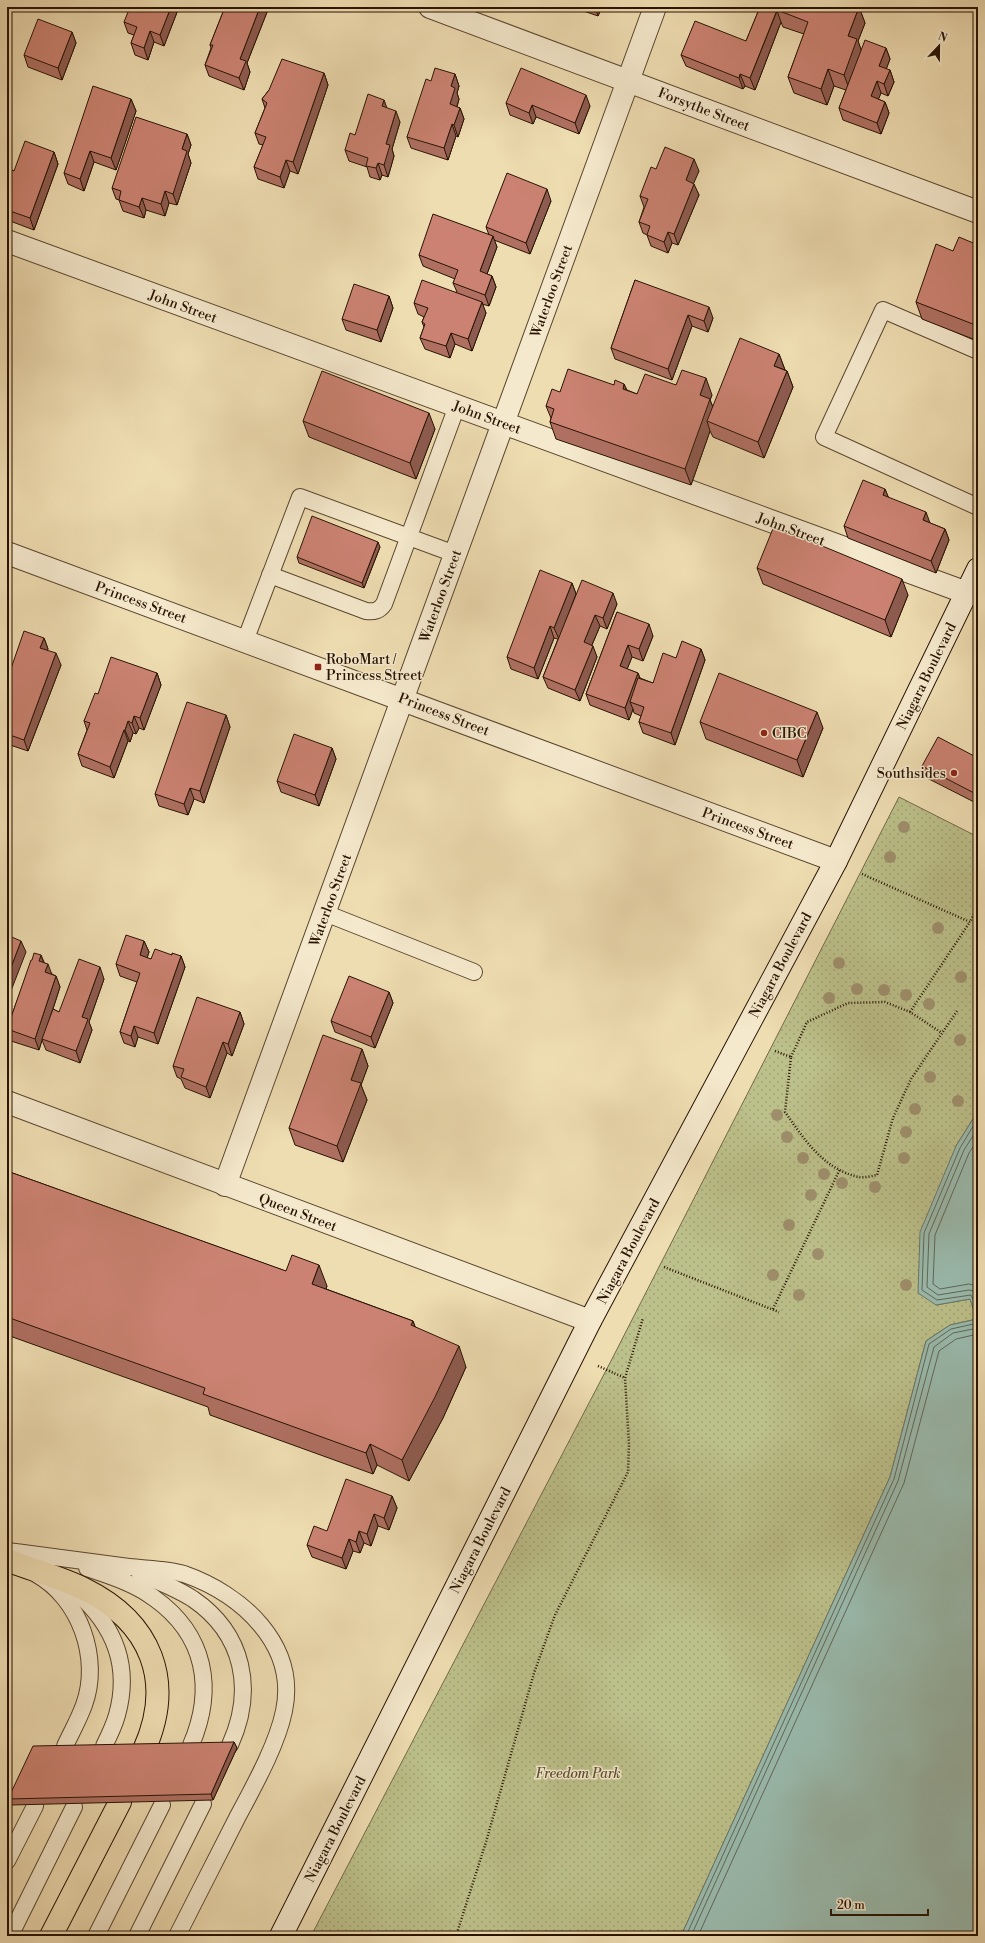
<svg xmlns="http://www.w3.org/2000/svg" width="985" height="1943" viewBox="0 0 985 1943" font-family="'Libre Bodoni',serif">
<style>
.park{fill:url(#park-dots);stroke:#726a46}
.water{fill:#9abbae;stroke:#6c786a}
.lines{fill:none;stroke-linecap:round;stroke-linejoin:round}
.shore{stroke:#616758;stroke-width:1}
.lane-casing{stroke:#5a462f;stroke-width:18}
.street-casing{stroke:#5a462f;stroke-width:24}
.secondary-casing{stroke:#281303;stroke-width:24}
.highway-casing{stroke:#281303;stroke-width:24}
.path{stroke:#281303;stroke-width:2.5;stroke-dasharray:1 2;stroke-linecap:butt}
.lane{stroke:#f5e9cd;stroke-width:16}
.street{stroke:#f5e9cd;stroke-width:22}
.secondary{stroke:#f5e9cd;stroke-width:22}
.highway{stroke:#efddb2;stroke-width:22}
.tree{fill:#9e8f6c}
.wall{fill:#af7062;stroke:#281303}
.shaded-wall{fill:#8e5b50;stroke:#281303}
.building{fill:#cb8272;stroke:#281303}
.poi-dot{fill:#8f2418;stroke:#f5e9cd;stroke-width:1.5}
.labels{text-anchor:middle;stroke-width:3;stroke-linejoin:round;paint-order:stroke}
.street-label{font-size:14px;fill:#281303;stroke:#f5e9cd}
.poi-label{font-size:14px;fill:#281303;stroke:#f5e9cd;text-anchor:start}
.park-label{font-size:14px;font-style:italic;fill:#5c5032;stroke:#f5e9cd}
</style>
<defs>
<pattern id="park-dots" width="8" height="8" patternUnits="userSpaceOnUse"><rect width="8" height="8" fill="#bcc08a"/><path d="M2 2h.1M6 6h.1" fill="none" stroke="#a2a475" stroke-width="1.8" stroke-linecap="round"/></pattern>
</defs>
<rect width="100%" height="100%" fill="#efddb2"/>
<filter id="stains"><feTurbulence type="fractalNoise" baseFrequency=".005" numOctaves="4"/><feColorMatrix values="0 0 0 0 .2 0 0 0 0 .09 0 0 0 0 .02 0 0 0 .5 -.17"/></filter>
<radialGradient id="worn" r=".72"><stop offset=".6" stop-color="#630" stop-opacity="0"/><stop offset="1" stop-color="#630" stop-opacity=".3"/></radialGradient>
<polygon class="park" points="899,797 978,837 978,1111 956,1146 936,1305 970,1299 977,1319 950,1325 926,1341 890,1477 681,1936 311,1936 613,1357"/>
<polygon class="water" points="978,1111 978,1936 681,1936 890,1477 926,1341 950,1325 977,1319 970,1299 936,1305 918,1293 920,1232 956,1146"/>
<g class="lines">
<g class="shore">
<polyline points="978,1118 960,1148 924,1233 922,1290 937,1300 971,1295 978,1309"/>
<polyline points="978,1128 964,1150 929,1234 927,1287 938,1295 969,1290 974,1291 978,1295"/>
<polyline points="978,1139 969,1153 935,1235 933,1284 940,1289 969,1284 978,1286"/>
<polyline points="686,1936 894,1479 929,1344 951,1329 978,1323"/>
<polyline points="691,1936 898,1481 934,1347 953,1333 978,1328"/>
<polyline points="698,1936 904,1483 939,1351 956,1339 978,1334"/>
</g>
<defs>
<g id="lane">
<polyline points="978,351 883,310 824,437 978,507"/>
<path d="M270 575 366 611C374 612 379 611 384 604L457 406"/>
<polyline points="245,641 300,497 455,554"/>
<polyline points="325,913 474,972"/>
<path d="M7 1551C48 1556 89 1562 129 1567 147 1569 168 1569 184 1574 241 1594 298 1644 284 1711 277 1745 254 1786 237 1818 217 1857 197 1897 177 1936"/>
<path d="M87 1568C110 1576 134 1583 154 1598 206 1635 215 1689 191 1745"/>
<path d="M36 1574C80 1598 101 1659 84 1705 79 1719 71 1733 65 1746"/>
<path d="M140 1574C158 1581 176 1588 193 1599 244 1634 255 1690 230 1745"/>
<path d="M76 1592C114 1625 131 1665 117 1715 114 1726 109 1736 104 1746"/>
<polyline points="7,1861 35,1806"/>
<polyline points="10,1936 74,1807"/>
<polyline points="96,1936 162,1805"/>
<polyline points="137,1936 203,1804"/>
</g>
<g id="street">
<polyline points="430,7 978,212"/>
<polyline points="7,241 967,593"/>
<polyline points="7,553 836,861"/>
<polyline points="7,1102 590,1321"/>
<polyline points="225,1185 655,7"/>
</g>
<polyline id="secondary" points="281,1936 590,1321 836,861 978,569"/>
<g id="highway">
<path d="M7 1560C32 1570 60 1577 84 1589 151 1622 175 1681 144 1750"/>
<polyline points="51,1936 120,1802"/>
</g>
</defs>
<use href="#lane" class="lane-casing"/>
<use href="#street" class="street-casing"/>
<use href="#secondary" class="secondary-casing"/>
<use href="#highway" class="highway-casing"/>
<g class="path">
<polyline points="862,874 970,922 978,906"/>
<polyline points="910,1012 970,922"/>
<path d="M775 1051 791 1057 785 1112C804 1139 824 1170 859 1177 864 1178 872 1176 877 1175L893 1118 911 1079 957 1011"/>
<polyline points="791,1057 807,1022 848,1003 885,1002 910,1012 942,1033"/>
<polyline points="664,1267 779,1312"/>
<polyline points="773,1309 840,1169"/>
<polyline points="598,1366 625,1378"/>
<polyline points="456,1936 486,1842 534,1673 555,1615 628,1472 629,1444 625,1378 643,1318"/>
</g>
<use href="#lane" class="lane"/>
<use href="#street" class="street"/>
<use href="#secondary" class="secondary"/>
<use href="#highway" class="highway"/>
</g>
<g class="tree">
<circle cx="904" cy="827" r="6"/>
<circle cx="890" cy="857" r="6"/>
<circle cx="938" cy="928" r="6"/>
<circle cx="839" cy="963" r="6"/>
<circle cx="961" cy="977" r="6"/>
<circle cx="857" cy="989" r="6"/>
<circle cx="884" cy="990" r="6"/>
<circle cx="906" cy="995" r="6"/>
<circle cx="829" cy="998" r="6"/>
<circle cx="929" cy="1004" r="6"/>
<circle cx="960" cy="1040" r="6"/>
<circle cx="930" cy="1077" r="6"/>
<circle cx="958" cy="1101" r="6"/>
<circle cx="915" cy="1109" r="6"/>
<circle cx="777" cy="1115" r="6"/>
<circle cx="906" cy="1132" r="6"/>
<circle cx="787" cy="1137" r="6"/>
<circle cx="803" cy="1158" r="6"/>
<circle cx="904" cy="1158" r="6"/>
<circle cx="824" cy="1174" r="6"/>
<circle cx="842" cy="1183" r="6"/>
<circle cx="875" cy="1187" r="6"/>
<circle cx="811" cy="1195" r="6"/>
<circle cx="789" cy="1225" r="6"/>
<circle cx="818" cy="1254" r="6"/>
<circle cx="773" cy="1275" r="6"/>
<circle cx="906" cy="1285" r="6"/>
<circle cx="799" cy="1295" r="6"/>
</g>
<g class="wall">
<polygon points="179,7 164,46 154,42 148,60 135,55 131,43 134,35 128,33 124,22"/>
<polygon points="225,7 269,7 247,63 250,72 244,90 209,76 205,65 211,48 210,45"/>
<polygon points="572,7 602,7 598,16"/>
<polygon points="760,7 859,7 865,23 858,41 861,50 886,48 890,59 886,69 890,70 894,82 888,96 881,93 878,99 885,102 889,113 881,134 843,120 839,108 846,90 834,86 827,105 794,93 788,77 804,34 783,27 781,22 755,90 745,86 743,89 686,66 681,55 746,41"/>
<polygon points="72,32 76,43 62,80 28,67 24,55"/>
<polygon points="324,73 328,85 298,174 290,171 284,188 258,179 254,167 263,145 259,144 255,133 265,108 262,99 269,90"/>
<polygon points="455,74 459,86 457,93 459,99 457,107 460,108 464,119 458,137 456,136 448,160 411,148 407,137 431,81"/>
<polygon points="131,99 136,111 116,170 94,162 84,191 68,184 64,173"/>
<polygon points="384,100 386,107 400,122 392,149 394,156 388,177 382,175 380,180 370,177 367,167 349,161 345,150 355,135"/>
<polygon points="506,103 590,106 579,134 536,117 533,124 510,115"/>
<polygon points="187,134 191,145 188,154 191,163 177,205 169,203 165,216 146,210 144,218 123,211 119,200 116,199 112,188"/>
<polygon points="54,152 58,164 34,230 10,221 7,214 7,168 14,171"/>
<polygon points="656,169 699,171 693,183 699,195 678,245 672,243 668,253 651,246 647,235 643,233 639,222 644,207 640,196"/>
<polygon points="551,201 530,254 494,240 497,247 487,274 492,276 496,287 489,306 482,304 486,313 472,351 455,344 450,358 425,349 420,338 424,327 422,322 424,317 418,314 414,303 457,292 453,283 455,279 423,266 419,255 489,235 486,227"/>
<polygon points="978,245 978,341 922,319 916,302 953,251"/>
<polygon points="635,280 713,318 708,332 692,326 672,380 615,359 611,348"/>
<polygon points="389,296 393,308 381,342 346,330 342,319"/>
<polygon points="779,354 785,370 787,371 793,387 764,458 713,437 710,431 691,485 556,439 550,422 551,418 546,406 560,392 624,384 627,390 637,394 676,385 712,395 710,400 713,407"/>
<polygon points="303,421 435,429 416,479 309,437"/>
<polygon points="885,489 888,497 930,523 945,529 949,540 936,573 848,538 844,526"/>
<polygon points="380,547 364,588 299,563 297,557"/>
<polygon points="757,568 908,595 891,637 763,584"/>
<polygon points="572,583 576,594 563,629 617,604 607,629 600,626 592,645 597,657 580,701 548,688 543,677 558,639 554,638 538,679 511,669 507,657"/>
<polygon points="617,612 653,636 643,661 632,657 627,669 638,673 640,678 653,683 676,658 701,649 705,660 675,745 643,733 639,722 641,716 634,713 633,709 629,720 590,705 586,694"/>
<polygon points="44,638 48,649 47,650 61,665 28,751 10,745 8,751 7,750 7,680"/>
<polygon points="157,673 161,685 144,730 139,728 136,734 133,733 130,742 128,741 114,778 82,766 78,754 87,730 84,721 98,694"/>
<polygon points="226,715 230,727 204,803 194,799 188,815 159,806 155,794"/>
<polygon points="700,722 823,728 803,777 706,739"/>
<polygon points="332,748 336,759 319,806 281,792 277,781"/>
<polygon points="978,758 978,804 927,778 922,766"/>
<polygon points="144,941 149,952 147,958 151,959 172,955 181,956 185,967 158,1044 138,1037 135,1047 124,1043 120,1032 137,982 120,976 116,964"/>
<polygon points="41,955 44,962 52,974 56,976 60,987 53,1009 59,1012 104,979 89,1022 92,1030 80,1063 46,1050 42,1040 39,1050 11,1041 7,1030 7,1028 32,960"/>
<polygon points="389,992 393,1003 375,1048 335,1032 331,1021"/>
<polygon points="240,1012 244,1024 232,1056 227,1053 210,1098 185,1088 181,1079 177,1077 173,1066"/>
<polygon points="362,1049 368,1066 361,1085 367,1100 343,1162 295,1145 289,1128"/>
<polygon points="7,1171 327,1286 326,1289 413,1321 415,1327 466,1367 443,1418 409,1481 377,1465 373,1474 210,1415 208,1407 7,1335"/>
<polygon points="392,1496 397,1508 389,1530 378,1526 371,1546 364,1543 360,1553 353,1551 346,1569 312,1557 307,1545"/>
<polygon points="234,1742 237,1748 213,1800 11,1805 8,1799"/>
</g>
<g class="shaded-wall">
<polygon points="171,7 179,7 164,46 160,35"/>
<polygon points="260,7 269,7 247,63 250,72 244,90 239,78 240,59"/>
<polygon points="595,7 602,7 598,16"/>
<polygon points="859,7 865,23 858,41 863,55 850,91 844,75 848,36"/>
<polygon points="777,11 781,22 755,90 750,78"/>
<polygon points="150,31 154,42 148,60 144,48"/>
<polygon points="72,32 76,43 62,80 58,68"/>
<polygon points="886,48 890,59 883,78 879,66"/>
<polygon points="828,69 834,86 827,105 821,89"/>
<polygon points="890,70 894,82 888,96 884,84"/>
<polygon points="324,73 328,85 298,174 293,162"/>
<polygon points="455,74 459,86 457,93 459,99 454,116 450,104 451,86"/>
<polygon points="740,74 745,86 743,89 739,78"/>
<polygon points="877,81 881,93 875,108 871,96"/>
<polygon points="586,95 590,106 579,134 575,123"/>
<polygon points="131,99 136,111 116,170 111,158"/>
<polygon points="384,100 388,111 382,106"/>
<polygon points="885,102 889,113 881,134 877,123"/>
<polygon points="532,105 536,117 533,124 529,113"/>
<polygon points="460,108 464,119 458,137 454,125"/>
<polygon points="396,111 400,122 392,149 394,156 388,177 384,165 386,144"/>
<polygon points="452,124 456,136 448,160 444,148"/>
<polygon points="187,134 191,145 188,154 191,163 177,205 173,194 182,149"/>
<polygon points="90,151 94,162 84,191 80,179"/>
<polygon points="54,152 58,164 34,230 30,218"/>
<polygon points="694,159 699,171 690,192 686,180"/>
<polygon points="286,160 290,171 284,188 280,177"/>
<polygon points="378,163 382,175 380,180 376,168"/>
<polygon points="694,184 699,195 678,245 674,234"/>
<polygon points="547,189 551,201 530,254 526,243"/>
<polygon points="165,191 169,203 165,216 161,204"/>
<polygon points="142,198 146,210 144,218 139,207"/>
<polygon points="668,232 672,243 668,253 664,242"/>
<polygon points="493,236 497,247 484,282 480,271"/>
<polygon points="492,276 496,287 489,306 485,295"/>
<polygon points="389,296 393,308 381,342 377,330"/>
<polygon points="482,302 486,313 472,351 468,339"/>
<polygon points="709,307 713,318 708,332 704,321"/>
<polygon points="688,315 692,326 672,380 668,369"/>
<polygon points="451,333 455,344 450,358 446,346"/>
<polygon points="779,354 785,370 774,366"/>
<polygon points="787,371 793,387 764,458 758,442"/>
<polygon points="706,378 712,395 710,400 716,415 707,421 710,431 691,485 685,469 700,395"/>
<polygon points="624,384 630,400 623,389"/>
<polygon points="429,413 435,429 416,479 410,463"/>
<polygon points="885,489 890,501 883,495"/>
<polygon points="926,512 930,523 923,520"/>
<polygon points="945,529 949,540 936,573 931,561"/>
<polygon points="378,542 380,547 364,588 362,583"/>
<polygon points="902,579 908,595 891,637 885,620"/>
<polygon points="572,583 576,594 559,639 554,628"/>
<polygon points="613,593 617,604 607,629 603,618"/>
<polygon points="595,615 600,626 588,654 584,642"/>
<polygon points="649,624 653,636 643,661 639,649"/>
<polygon points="550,626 554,638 538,679 534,668"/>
<polygon points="44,638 48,649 44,659 40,648"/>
<polygon points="628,645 632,657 624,677 620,666"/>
<polygon points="593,646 597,657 580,701 575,690"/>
<polygon points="701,649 705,660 675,745 671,733"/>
<polygon points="56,653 61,665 28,751 24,740"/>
<polygon points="157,673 161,685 144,730 140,718"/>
<polygon points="638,673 642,684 630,702 633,709 629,720 625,708"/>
<polygon points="817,712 823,728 803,777 797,760"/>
<polygon points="226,715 230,727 204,803 200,791"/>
<polygon points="134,716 139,728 136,734 132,723"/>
<polygon points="128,721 133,733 130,742 125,730"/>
<polygon points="124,730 128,741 114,778 110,767"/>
<polygon points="7,737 10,745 8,751 7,747"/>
<polygon points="332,748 336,759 319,806 315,795"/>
<polygon points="190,788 194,799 188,815 184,804"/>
<polygon points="21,941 26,952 7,1001 7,978"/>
<polygon points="144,941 149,952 144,967 140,955"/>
<polygon points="41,955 45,967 39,961"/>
<polygon points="181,956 185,967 158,1044 154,1033"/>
<polygon points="48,964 52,975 45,972"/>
<polygon points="100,967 104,979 89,1022 92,1030 80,1063 76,1051 82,1017"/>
<polygon points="56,976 60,987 43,1039 42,1039 42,1040 39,1050 35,1039"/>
<polygon points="389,992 393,1003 375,1048 371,1037"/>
<polygon points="240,1012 244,1024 232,1056 228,1044"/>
<polygon points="134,1026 138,1037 135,1047 131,1036"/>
<polygon points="223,1042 227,1053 210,1098 206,1087"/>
<polygon points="362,1049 368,1066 361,1085 367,1100 343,1162 337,1146 351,1080"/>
<polygon points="319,1265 327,1286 320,1305 312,1284"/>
<polygon points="413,1321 421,1342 411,1325"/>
<polygon points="459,1346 466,1367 443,1418 409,1481 402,1460"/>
<polygon points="370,1444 377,1465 373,1474 366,1453"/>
<polygon points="392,1496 397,1508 389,1530 384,1518"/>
<polygon points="374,1514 378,1526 371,1546 367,1534"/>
<polygon points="359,1531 364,1543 360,1553 356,1542"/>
<polygon points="349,1539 353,1551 346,1569 342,1558"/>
<polygon points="234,1742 237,1748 213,1800 211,1794"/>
</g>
<g class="building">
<polygon points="130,7 171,7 160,35 150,31 144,48 131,43 137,27 124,22"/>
<polygon points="225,7 260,7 240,59 246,61 239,78 205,65 213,45 210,45"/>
<polygon points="760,7 778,7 777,10 750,78 740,74 739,78 681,55 695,21 746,41"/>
<polygon points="778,7 859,7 848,36 857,39 844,75 828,69 821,89 788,77 808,22 777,10"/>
<polygon points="38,19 72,32 58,68 24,55"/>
<polygon points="865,40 886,48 879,66 890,70 884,84 877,81 871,96 885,102 877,123 839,108"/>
<polygon points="282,59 324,73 293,162 286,160 280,177 254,167 266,137 255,133 267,103 262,99 269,90"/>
<polygon points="435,68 455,74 451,86 455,88 450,104 460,108 454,125 452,124 444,148 407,137 426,79 431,81"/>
<polygon points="521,68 586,95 575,123 532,105 529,113 506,103"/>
<polygon points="93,86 131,99 111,158 90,151 80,179 64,173"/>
<polygon points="368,94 384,100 382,106 396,111 386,144 390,145 384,165 378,163 376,168 366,166 368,158 345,150 350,133 355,135"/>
<polygon points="136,117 187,134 182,149 187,151 173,194 165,191 161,204 142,198 139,207 119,200 121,191 112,188"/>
<polygon points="25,141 54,152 30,218 7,210 7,168 14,171"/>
<polygon points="665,147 694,159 686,180 694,184 674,234 668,232 664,242 647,235 650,226 639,222 648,199 640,196 651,167 656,169"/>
<polygon points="507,173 547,189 526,243 486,227"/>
<polygon points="433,214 493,236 480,271 492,276 485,295 453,283 458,270 419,255"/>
<polygon points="959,237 978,245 978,326 916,302 936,244 953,251"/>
<polygon points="422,280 482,302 468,339 451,333 446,346 420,338 425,324 422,322 428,308 414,303"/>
<polygon points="635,280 709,307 704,321 688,315 668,369 611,348"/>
<polygon points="354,284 389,296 377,330 342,319"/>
<polygon points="740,338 779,354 774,366 787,371 758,442 707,421"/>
<polygon points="568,369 614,385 615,380 624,384 623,389 637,394 645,374 676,385 682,370 706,378 700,395 710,399 685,469 550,422 554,409 546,406 552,389 560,392"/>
<polygon points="322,371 429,413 410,463 303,421"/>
<polygon points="863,480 885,489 883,495 926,512 923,520 945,529 931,561 844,526"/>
<polygon points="312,516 378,542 362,583 297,557"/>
<polygon points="774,526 902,579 885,620 757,568"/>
<polygon points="540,570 572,583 554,628 550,626 534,668 507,657"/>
<polygon points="582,580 613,593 603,618 595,615 584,642 593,646 575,690 543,677"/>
<polygon points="617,612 649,624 639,649 628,645 620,666 638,673 625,708 586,694"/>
<polygon points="24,631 44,638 40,648 56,653 24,740 7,734 7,680"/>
<polygon points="682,641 701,649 671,733 639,722 644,707 630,702 638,678 653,683 663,653 676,658"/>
<polygon points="111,657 157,673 140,718 134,716 132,723 128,721 125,730 124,730 110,767 78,754 90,723 84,721 95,693 98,694"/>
<polygon points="719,673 817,712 797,760 700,722"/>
<polygon points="187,702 226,715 200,791 190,788 184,804 155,794"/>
<polygon points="294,734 332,748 315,795 277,781"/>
<polygon points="938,737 978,758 978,795 922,766"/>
<polygon points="7,935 21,941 7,978"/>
<polygon points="126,935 144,941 140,955 151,959 155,949 172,955 172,953 181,956 154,1033 134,1026 131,1036 120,1032 140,973 116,964"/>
<polygon points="34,953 41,955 39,961 48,964 45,972 56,976 35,1039 7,1029 31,960 32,960"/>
<polygon points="79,959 100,967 82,1017 88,1019 76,1051 42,1039 53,1009 59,1012"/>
<polygon points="349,976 389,992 371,1037 331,1021"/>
<polygon points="197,997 240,1012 228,1044 223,1042 206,1087 181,1077 184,1069 173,1066"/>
<polygon points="323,1035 362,1049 351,1080 361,1083 337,1146 289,1128"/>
<polygon points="7,1171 286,1271 292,1255 319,1265 312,1284 413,1321 411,1325 459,1346 435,1397 402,1460 370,1444 366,1453 203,1394 205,1388 7,1317"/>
<polygon points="346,1479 392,1496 384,1518 374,1514 367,1534 359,1531 356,1542 349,1539 342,1558 307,1545 314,1526 327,1531"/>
<polygon points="234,1742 211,1794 8,1799 33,1746"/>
</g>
<g class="poi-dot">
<rect x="314" y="663" width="8" height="8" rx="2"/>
<circle cx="764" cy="733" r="4"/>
<circle cx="954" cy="773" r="4"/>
</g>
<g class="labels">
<g class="street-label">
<text transform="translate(704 109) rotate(21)" y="5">Forsythe Street</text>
<text transform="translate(551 291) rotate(-70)" y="5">Waterloo Street</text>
<text transform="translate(183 306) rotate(20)" y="5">John Street</text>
<text transform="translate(487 417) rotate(20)" y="5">John Street</text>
<text transform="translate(791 529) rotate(20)" y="5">John Street</text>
<text transform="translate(440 596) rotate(-70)" y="5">Waterloo Street</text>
<text transform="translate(141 602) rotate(20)" y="5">Princess Street</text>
<text transform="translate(926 676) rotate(-64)" y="5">Niagara Boulevard</text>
<text transform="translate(444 714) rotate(21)" y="5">Princess Street</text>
<text transform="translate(748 828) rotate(20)" y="5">Princess Street</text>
<text transform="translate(330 900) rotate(-70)" y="5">Waterloo Street</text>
<text transform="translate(780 965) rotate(-62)" y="5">Niagara Boulevard</text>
<text transform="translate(298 1212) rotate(21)" y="5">Queen Street</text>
<text transform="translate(628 1251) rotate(-62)" y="5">Niagara Boulevard</text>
<text transform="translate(480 1540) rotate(-63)" y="5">Niagara Boulevard</text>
<text transform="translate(335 1829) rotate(-63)" y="5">Niagara Boulevard</text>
</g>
<g class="poi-label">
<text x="326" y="664">RoboMart /<tspan x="326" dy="16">Princess Street</tspan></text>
<text x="772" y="738">CIBC</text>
<text x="946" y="778" text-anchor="end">Southsides</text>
</g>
<g class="park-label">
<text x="578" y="1778">Freedom Park</text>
</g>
</g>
<rect width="985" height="1943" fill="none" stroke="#efddb2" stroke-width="24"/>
<rect x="8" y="8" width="969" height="1927" fill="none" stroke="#281303" stroke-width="2"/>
<rect x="12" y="12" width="961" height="1919" fill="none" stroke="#281303"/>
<g transform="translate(939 46) rotate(22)" stroke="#f5e9cd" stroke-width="3" paint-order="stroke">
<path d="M0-3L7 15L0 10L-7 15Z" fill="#281303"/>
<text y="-6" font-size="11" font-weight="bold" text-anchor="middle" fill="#281303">N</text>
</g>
<path d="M831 1909v6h97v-6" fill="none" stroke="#281303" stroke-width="2"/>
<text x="837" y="1909" font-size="12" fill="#281303" stroke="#f5e9cd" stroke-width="3" paint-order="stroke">20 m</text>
<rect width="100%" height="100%" filter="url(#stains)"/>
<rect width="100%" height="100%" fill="url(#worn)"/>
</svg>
